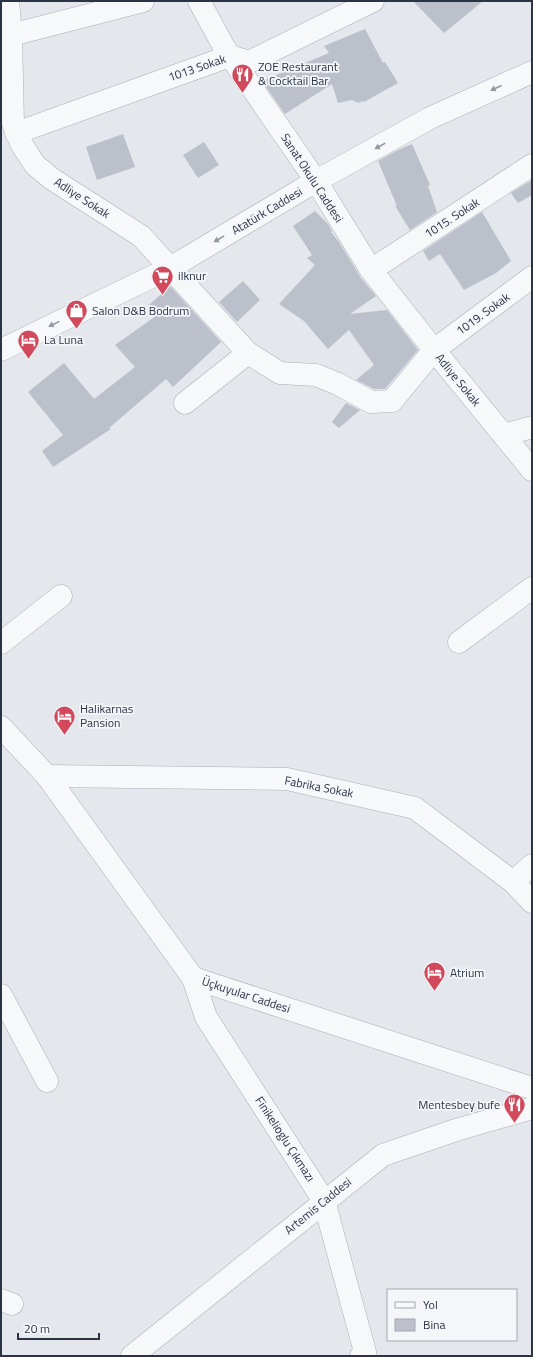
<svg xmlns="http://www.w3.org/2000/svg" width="533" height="1357" viewBox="0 0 533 1357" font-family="'Titillium Web',sans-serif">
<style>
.building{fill:#bbc0ca}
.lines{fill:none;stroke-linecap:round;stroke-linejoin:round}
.minor-casing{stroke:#a9aeb7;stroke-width:23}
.tertiary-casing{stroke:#a9aeb7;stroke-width:23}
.minor{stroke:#f7f8fa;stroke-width:22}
.tertiary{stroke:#f7f8fa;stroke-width:22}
.oneway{fill:#9196a0}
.labels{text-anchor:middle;stroke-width:3.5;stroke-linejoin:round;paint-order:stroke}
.poi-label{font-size:12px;fill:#2b3445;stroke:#f4f6f9;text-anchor:start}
.street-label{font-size:12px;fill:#2b3445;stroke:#f4f6f9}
</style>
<rect width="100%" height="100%" fill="#e4e7ec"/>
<g class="building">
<polygon points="413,1 483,1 444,33"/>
<polygon points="365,29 383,63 385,62 398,83 364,102 363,101 358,103 352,100 338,103 332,84 285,114 262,81 329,53 324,46"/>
<polygon points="123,134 135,167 97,180 86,147"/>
<polygon points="204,142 219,165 198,178 183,155"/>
<polygon points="412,144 430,185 428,186 437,212 410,230 395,206 397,206 378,161 396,151"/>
<polygon points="532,180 532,195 518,203 511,193"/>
<polygon points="315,211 328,224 332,231 331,232 339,242 361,278 376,296 350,314 387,310 418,350 385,389 374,389 356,380 374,365 349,330 328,349 304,321 279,304 315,265 307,258 312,255 293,226"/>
<polygon points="482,212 511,261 496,273 464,290 440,254 429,261 423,251"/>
<polygon points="243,281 260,300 237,322 219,302"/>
<polygon points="170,286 221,342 173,387 166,379 109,428 111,429 53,467 42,451 63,435 28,392 64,363 94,399 135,367 115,345 156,316 148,306"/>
<polygon points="346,403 360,410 339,428 332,422"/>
</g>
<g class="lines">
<defs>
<g id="minor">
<polyline points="8,1 11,35 13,123 22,145 35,165 52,179 141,236 248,353 280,373 316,375 338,384 371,402 392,401 434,350 532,470"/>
<polyline points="199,1 224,47 316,181 371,270 434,350 532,277"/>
<polyline points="11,35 143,1"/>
<polyline points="16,133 230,56 249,62 373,1"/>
<polyline points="371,270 532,165"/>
<polyline points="185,403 248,353"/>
<polyline points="504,435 532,427"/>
<polyline points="459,642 532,588"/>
<polyline points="1,643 61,596"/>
<polyline points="47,776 287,779 415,808 513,882 532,902"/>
<polyline points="513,882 532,865"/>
<polyline points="193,978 206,1017 324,1201 365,1352 361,1356"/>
<polyline points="1,995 47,1081"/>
<polyline points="1,1300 12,1304"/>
</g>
<g id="tertiary">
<polyline points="1,350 170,268 316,181 430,118 532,72"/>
<polyline points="1,727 47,776 193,978 532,1088"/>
<polyline points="132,1356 383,1155 456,1130 532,1108"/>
</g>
</defs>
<use href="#minor" class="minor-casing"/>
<use href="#tertiary" class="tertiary-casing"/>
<use href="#minor" class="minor"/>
<use href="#tertiary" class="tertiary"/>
</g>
<defs><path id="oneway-solid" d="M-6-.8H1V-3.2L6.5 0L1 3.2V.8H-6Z"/></defs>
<g class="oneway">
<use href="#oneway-solid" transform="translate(496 88) rotate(156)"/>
<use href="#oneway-solid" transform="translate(380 146) rotate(151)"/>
<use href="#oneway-solid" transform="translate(219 239) rotate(149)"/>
<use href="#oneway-solid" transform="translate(54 324) rotate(154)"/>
</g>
<defs>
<symbol id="restaurant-pin" viewBox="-11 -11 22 30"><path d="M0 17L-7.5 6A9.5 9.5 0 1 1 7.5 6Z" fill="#d1495b" stroke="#f4f6f9"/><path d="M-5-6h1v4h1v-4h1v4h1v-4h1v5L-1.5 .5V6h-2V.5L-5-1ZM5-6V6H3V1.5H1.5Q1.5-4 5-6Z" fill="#fff"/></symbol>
<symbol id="supermarket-pin" viewBox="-11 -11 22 30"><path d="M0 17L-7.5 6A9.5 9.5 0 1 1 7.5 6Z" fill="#d1495b" stroke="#f4f6f9"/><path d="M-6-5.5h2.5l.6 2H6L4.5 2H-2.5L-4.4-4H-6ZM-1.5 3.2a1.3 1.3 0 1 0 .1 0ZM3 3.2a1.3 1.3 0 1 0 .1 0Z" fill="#fff"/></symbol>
<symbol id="shop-pin" viewBox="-11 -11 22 30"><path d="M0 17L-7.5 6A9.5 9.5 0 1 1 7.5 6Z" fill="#d1495b" stroke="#f4f6f9"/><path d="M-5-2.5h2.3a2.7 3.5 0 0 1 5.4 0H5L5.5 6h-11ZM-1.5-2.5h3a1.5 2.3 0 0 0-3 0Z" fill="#fff"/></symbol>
<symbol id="hotel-pin" viewBox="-11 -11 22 30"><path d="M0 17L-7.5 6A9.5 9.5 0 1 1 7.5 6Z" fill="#d1495b" stroke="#f4f6f9"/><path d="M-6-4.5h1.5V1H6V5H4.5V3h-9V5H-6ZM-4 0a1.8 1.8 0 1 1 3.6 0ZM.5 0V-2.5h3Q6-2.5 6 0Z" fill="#fff"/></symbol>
</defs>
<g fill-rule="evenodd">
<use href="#restaurant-pin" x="230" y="62" width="25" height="34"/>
<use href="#supermarket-pin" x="150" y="264" width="25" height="34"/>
<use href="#shop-pin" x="64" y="298" width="25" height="34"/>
<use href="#hotel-pin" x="16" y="328" width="25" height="34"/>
<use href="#hotel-pin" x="52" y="704" width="25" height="34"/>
<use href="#hotel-pin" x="422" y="960" width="25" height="34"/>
<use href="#restaurant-pin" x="502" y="1092" width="25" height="34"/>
</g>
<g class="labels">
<g class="poi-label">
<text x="258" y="71">ZOE Restaurant<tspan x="258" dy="14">&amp; Cocktail Bar</tspan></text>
<text x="178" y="280">ilknur</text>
<text x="92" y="315">Salon D&amp;B Bodrum</text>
<text x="44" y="344">La Luna</text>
<text x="80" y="713">Halikarnas<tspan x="80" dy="14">Pansion</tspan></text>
<text x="450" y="977">Atrium</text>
<text x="500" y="1109" text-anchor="end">Mentesbey bufe</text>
</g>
<g class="street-label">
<text transform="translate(197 68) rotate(-19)" y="4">1013 Sokak</text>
<text transform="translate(312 178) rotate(57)" y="4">Sanat Okulu Caddesi</text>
<text transform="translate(82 198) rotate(33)" y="4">Adliye Sokak</text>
<text transform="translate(267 211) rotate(-31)" y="4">Atatürk Caddesi</text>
<text transform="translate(452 218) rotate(-33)" y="4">1015. Sokak</text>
<text transform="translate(483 314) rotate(-36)" y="4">1019. Sokak</text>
<text transform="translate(458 380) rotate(51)" y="4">Adliye Sokak</text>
<text transform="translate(319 787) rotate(11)" y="4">Fabrika Sokak</text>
<text transform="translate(246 995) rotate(18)" y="4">Üçkuyular Caddesi</text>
<text transform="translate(285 1139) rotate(57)" y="4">Finikelioglu Çıkmazı</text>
<text transform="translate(318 1206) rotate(-39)" y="4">Artemis Caddesi</text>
</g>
</g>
<rect width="533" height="1357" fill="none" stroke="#2b3445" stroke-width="4"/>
<rect x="387" y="1289" width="130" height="52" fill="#f4f6f9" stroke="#a4a8b1"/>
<rect x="395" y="1302" width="20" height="6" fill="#f7f8fa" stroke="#a4a8b1"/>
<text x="423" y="1309" font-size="12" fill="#2b3445">Yol</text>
<rect x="395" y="1319" width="20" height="12" fill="#bbc0ca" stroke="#a4a8b1"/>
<text x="423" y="1329" font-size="12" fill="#2b3445">Bina</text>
<path d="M18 1333v6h81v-6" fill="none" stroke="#2b3445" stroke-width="2"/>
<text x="24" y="1333" font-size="12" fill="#2b3445" stroke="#f4f6f9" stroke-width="3" paint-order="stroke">20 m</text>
</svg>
